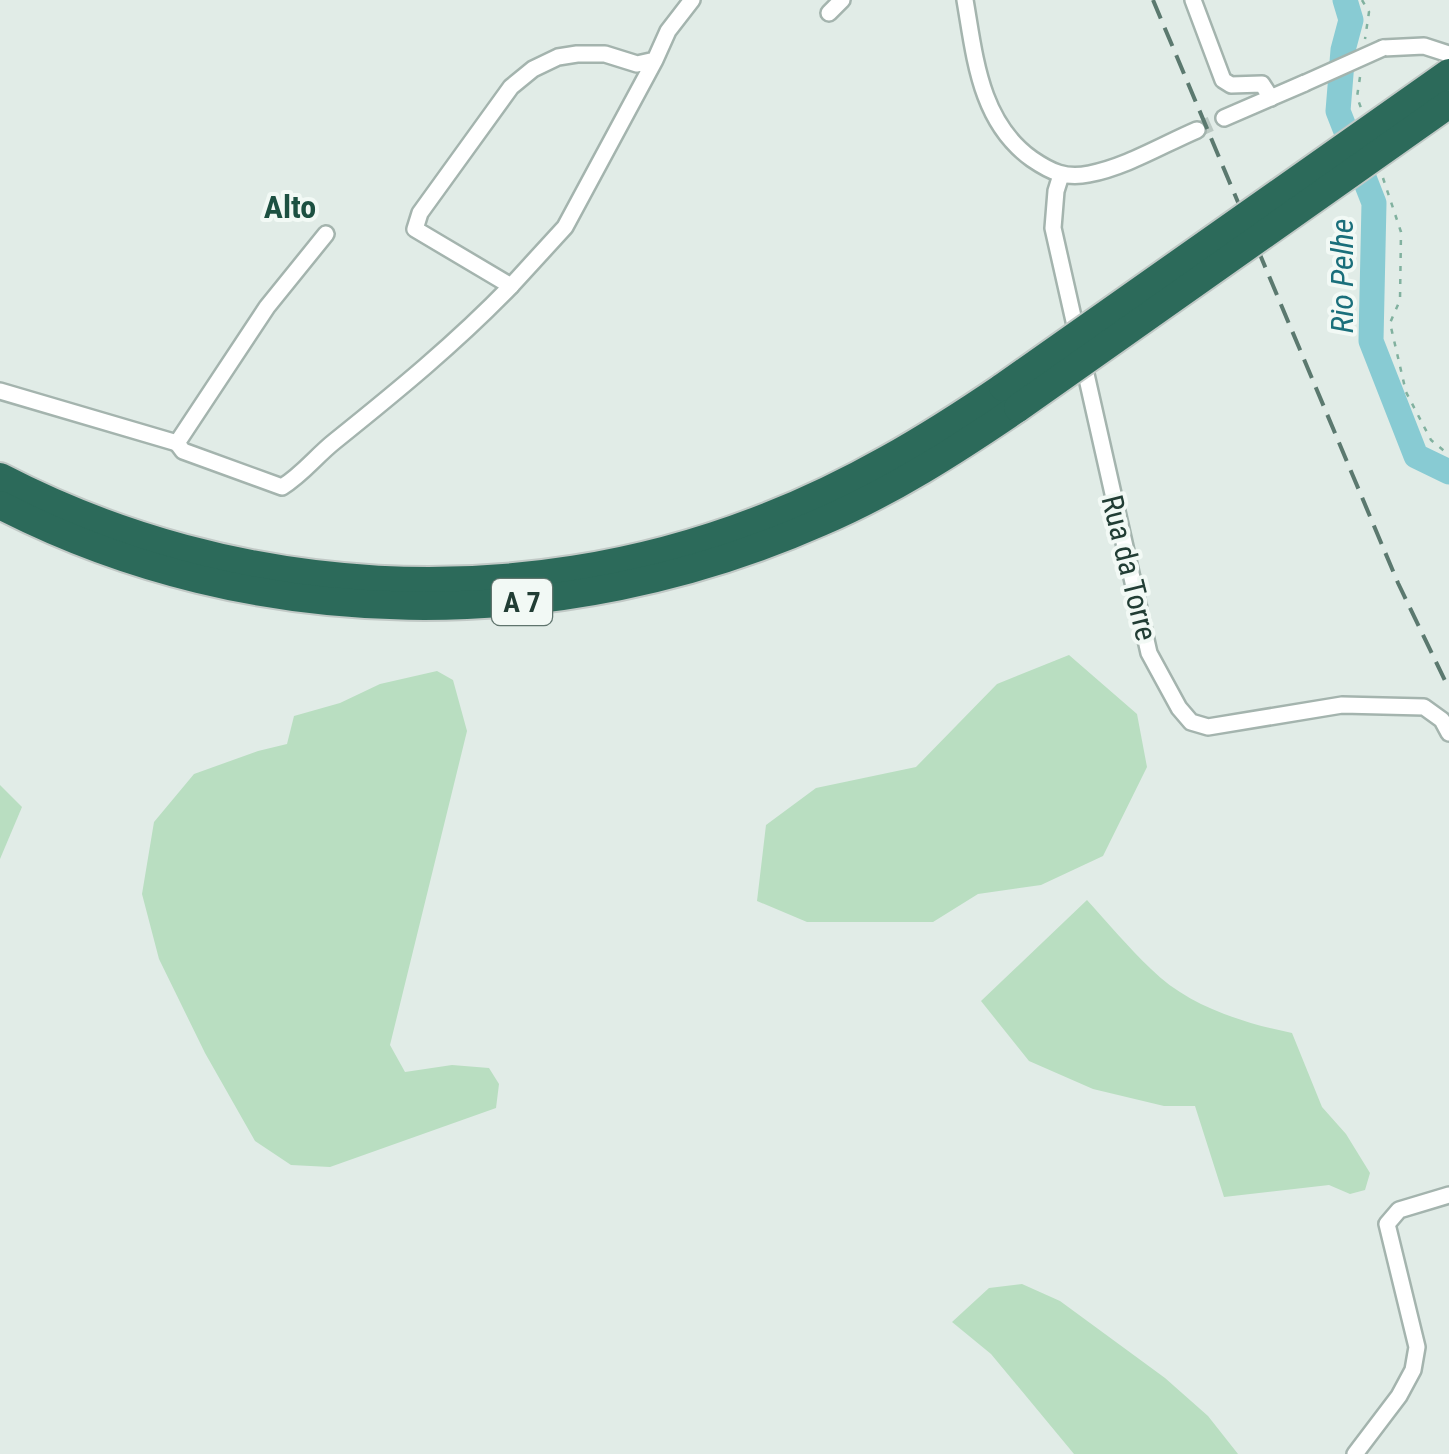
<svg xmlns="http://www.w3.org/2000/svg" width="1449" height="1454" viewBox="0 0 1449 1454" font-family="'Roboto Condensed',sans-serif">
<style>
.green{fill:#b9dec1}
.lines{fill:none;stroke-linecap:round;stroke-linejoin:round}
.river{stroke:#88cbd3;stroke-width:25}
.minor-tunnel{stroke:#bbc9c3;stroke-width:15;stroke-dasharray:15 8;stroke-linecap:butt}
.minor-casing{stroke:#a4b4ae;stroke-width:20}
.motorway-casing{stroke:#c1c9c6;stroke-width:32}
.path{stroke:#81b19f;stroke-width:2.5;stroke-dasharray:5 8;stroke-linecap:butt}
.minor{stroke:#fff;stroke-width:15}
.motorway{stroke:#2c6a5a;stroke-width:28}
.rail{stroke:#5b796f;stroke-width:4;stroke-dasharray:20 10;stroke-linecap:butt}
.minor-bridge-casing{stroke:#a4b4ae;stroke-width:20;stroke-linecap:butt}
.motorway-bridge-casing{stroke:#c1c9c6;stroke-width:32;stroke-linecap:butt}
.minor-bridge{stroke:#fff;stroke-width:15}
.motorway-bridge{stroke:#2c6a5a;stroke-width:28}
.labels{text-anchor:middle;stroke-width:8;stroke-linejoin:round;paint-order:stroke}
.shield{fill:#f2f9f5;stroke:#60756e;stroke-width:2.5}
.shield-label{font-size:28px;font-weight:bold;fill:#213d34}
.street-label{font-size:30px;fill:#213d34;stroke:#f2f9f5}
.neighbourhood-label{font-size:32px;font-weight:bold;fill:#1c5041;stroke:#f2f9f5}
.water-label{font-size:32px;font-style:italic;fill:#1a6f7b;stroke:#f2f9f5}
</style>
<rect width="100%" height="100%" fill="#e1ece7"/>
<g class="green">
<polygon points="1069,655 1137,714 1147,767 1103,856 1041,885 978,894 933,922 807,922 757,901 766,825 816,788 916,767 997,684"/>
<polygon points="437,671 453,680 467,731 390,1045 405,1072 452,1065 489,1068 499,1084 496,1108 330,1167 291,1165 255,1141 205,1053 159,959 142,894 154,822 194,774 258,751 287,744 294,716 340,703 380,684"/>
<polygon points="0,785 22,807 0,859"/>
<path d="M1087 900C1108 923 1128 947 1151 969 1188 1006 1243 1023 1292 1033L1322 1107 1346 1134 1370 1173 1365 1190 1350 1194 1329 1185 1224 1197 1195 1106H1164L1093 1089 1029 1061 981 1001Z"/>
<polygon points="1022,1284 1060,1301 1165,1378 1208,1416 1238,1454 1074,1454 991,1354 952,1322 989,1288"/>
</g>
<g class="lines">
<polyline class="river" points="1345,0 1351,20 1343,50 1338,111 1374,203 1371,341 1416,456 1449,472"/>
<polyline class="minor-tunnel" points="1197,130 1224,118"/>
<defs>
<g id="minor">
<path d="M965 0C975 58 980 122 1032 159 1051 172 1066 179 1089 174 1126 167 1162 145 1197 130"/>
<polyline points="1193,0 1223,80 1231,85 1262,84 1271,98"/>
<polyline points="829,13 842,0"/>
<polyline points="1383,48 1424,46 1449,54"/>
<polyline points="655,60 565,227 511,286 415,229 420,213 511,87 533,69 558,57 577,54 605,54 637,64 655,60 668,31 692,0"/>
<polyline points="1224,118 1305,83"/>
<polyline points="1061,175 1056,191 1053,228 1149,653 1179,708 1191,722 1208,727 1342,705 1424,707 1442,720 1449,733"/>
<path d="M326 234 267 307 177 443 183 451 282 487C303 474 316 456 335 441 396 392 456 343 511 286"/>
<polyline points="0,391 177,443"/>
<polyline points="1355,1454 1399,1396 1413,1370 1417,1347 1387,1224 1399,1210 1449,1195"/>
</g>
<g id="motorway">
<path d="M0 477C235 599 518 615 764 518 850 485 928 438 1003 387"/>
<path d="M0 505C254 636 562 637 821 522 891 492 955 451 1018 408"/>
</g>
</defs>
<use href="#minor" class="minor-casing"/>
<use href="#motorway" class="motorway-casing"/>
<g class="path">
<polyline points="1362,0 1369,12 1365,39"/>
<polyline points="1360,77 1357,97 1361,108"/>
<polyline points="1383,178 1401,232 1400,300 1390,323 1406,392 1431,440 1449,455"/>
</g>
<use href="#minor" class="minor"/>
<use href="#motorway" class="motorway"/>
<polyline class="rail" points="1153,0 1398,583 1449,689"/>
<defs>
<polyline id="minor-bridge" points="1305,83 1383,48"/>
<g id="motorway-bridge">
<polyline points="1003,387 1449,73"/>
<polyline points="1018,408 1449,104"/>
</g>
</defs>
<use href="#minor-bridge" class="minor-bridge-casing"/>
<use href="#motorway-bridge" class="motorway-bridge-casing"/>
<use href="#minor-bridge" class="minor-bridge"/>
<use href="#motorway-bridge" class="motorway-bridge"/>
</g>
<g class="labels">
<rect class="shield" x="492" y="579" width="60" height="46" rx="8"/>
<g class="shield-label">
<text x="522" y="612">A 7</text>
</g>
<g class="street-label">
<text transform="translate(1129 568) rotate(76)" y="10">Rua da Torre</text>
</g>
<g class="neighbourhood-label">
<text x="290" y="218">Alto</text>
</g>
<g class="water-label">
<text transform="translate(1342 276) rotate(-90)" y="11">Rio Pelhe</text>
</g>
</g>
</svg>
